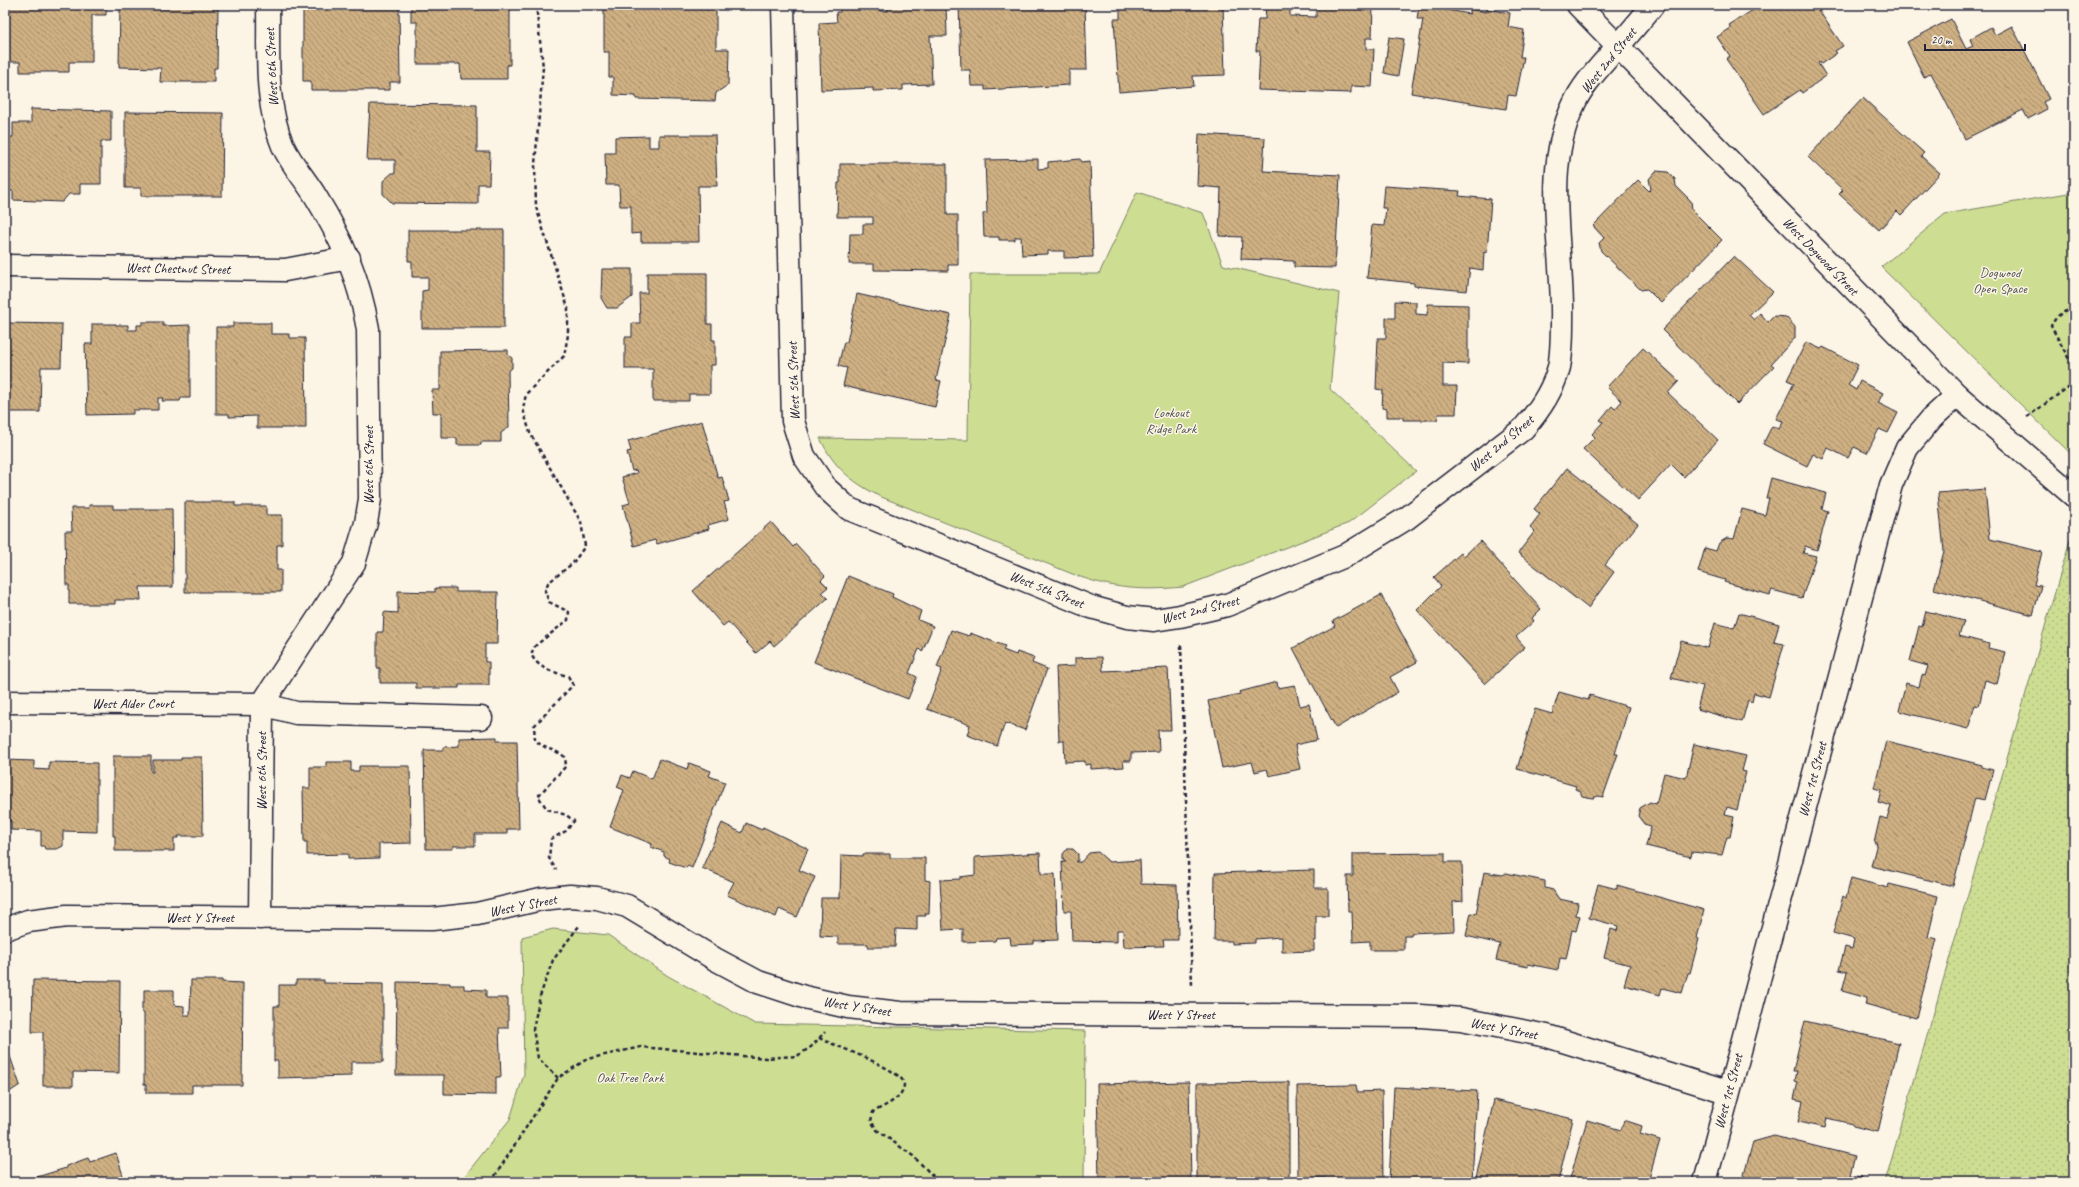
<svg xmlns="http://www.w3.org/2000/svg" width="2079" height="1187" viewBox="0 0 2079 1187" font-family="Caveat,sans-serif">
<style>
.grass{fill:url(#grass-dots);stroke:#788066}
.park{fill:#cdde92;stroke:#788066}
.building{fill:url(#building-back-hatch);stroke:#22223b}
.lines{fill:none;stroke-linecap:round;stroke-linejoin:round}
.minor-casing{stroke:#22223b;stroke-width:25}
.path{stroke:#22223b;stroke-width:2.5;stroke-dasharray:4 3;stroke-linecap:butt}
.minor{stroke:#fcf5e5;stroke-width:22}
.labels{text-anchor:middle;stroke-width:3;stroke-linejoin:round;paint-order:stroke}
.street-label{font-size:14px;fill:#22223b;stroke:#fcf5e5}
.park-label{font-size:14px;fill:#4d5151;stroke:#fcf5e5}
</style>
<defs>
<pattern id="grass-dots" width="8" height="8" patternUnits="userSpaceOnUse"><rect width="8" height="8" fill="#cdde92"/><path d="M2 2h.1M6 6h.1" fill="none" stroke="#b0be7f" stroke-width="1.8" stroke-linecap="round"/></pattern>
<pattern id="building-back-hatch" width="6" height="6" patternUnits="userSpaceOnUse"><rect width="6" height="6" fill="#ceb082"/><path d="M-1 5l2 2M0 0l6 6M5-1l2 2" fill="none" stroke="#a78f6c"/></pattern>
</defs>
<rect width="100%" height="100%" fill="#fcf5e5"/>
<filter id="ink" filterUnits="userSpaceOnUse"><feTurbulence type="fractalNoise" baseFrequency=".025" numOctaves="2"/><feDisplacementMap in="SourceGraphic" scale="8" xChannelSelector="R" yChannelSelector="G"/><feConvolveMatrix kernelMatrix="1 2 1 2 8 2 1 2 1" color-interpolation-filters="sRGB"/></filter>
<g filter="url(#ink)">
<polygon class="grass" points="2070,540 2074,542 2074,1182 1885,1182"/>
<g class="park">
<path d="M1137 192 1203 213 1223 265 1339 293 1330 389 1416 471 1349 523 1183 587C1142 591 1113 589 1075 575L879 496C851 481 834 468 820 438L968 440 970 274H1099Z"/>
<polygon points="2074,192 2074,457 1881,267 1945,214"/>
<polygon points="553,929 608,935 668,976 755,1024 1085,1031 1084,1182 460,1182 510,1119 524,1074 522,937"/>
</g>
<g class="building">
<polygon points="5,5 106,5 106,15 92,15 92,62 69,62 69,72 20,72 20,62 5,62"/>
<polygon points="120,5 218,5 217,68 214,68 214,82 160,82 161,68 119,67"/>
<polygon points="303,5 399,5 400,82 390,82 390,90 311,90 311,81 303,81"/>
<polygon points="411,5 510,5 510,65 507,65 507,79 461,79 460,64 417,64 417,22 411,22"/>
<polygon points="604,5 705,5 705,9 716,9 716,49 729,49 728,85 716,93 715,101 636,99 636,96 613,95 613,77 609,77 609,52 604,52"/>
<polygon points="855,5 879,5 880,11 888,11 888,5 946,5 947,36 930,36 932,84 903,85 903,90 873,91 873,88 821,90 819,23 837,22 836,12 840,12 840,9 855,8"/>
<polygon points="959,5 1085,5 1087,70 1069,70 1069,85 985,90 985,86 971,86 970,70 961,70"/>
<polygon points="1120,5 1223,5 1225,75 1193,76 1194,86 1119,92 1114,19 1120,19"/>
<polygon points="1266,5 1290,5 1290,16 1316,17 1316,5 1373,5 1372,38 1366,38 1366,49 1374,49 1372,87 1351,86 1351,93 1258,90 1260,51 1256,51 1257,34 1258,19 1265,19"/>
<polygon points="1419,5 1470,14 1470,9 1487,12 1487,9 1510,13 1508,27 1524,30 1520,57 1524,57 1516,96 1508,95 1506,109 1411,93 1423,19 1417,19"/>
<polygon points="1761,5 1815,5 1843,46 1835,51 1837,53 1821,64 1820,62 1818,63 1826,76 1802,93 1800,90 1764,114 1726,59 1730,56 1717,37 1731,28 1729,25"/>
<polygon points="1951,19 1966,49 1973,46 1970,39 1991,27 1995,35 2012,26 2049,99 2043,102 2047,109 2028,119 2023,110 1965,139 1931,73 1924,77 1907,42"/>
<polygon points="1389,37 1404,39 1398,76 1384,73"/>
<polygon points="1863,98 1924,153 1921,156 1940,173 1901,215 1897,211 1879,230 1839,194 1843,190 1808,157"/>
<polygon points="370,104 477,105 477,152 490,152 489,184 478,184 478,204 392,203 383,194 383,181 392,173 395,173 395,160 367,160"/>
<polygon points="31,109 111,111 111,141 101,141 101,184 80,184 80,194 69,194 62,202 13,200 13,191 5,191 5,137 13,137 13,123 31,123"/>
<polygon points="125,112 223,113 222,196 141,196 141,188 125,188"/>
<polygon points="1199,134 1265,138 1263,171 1340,175 1335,268 1294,267 1294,261 1241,259 1242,237 1219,236 1221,188 1197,186"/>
<polygon points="659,135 715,135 717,186 698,186 699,242 641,242 641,233 631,234 631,206 620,206 619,185 606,185 605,153 615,153 615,137 649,136 649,147 659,147"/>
<polygon points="1038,159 1038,169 1048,168 1048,162 1080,159 1082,162 1090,161 1093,257 1064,258 1064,251 1048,251 1048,254 1022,255 1021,237 1015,237 1015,240 999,240 999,237 984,237 983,214 987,213 985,160"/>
<polygon points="840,164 947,164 947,215 958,215 958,265 948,265 948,271 874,270 874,264 849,264 850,234 863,234 863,224 873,224 873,217 837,217 838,183 840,183"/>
<polygon points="1656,171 1668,172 1675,179 1676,186 1691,201 1692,210 1722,240 1661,303 1647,289 1641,290 1601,251 1599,243 1604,238 1593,226 1638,180 1649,191 1651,189 1649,179"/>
<polygon points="1384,186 1460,191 1459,196 1491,199 1487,253 1484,252 1483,270 1470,268 1467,291 1414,286 1414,283 1367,278 1372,225 1384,226 1386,208 1382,208"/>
<polygon points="408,230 504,230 504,328 422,328 422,291 428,290 428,277 412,277 412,261 408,261"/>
<polygon points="1734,256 1773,292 1749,315 1754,320 1760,313 1768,322 1774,316 1786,317 1795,327 1795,338 1771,364 1774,366 1737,404 1662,330"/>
<polygon points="602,269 632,269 632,297 617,308 607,308 601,298"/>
<polygon points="647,273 707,273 707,324 712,324 712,340 715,340 715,365 710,365 710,394 689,394 689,401 653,401 653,369 625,369 625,337 632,337 632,323 640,323 639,293 647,293"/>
<polygon points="857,294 951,315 936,380 941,381 935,407 843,386 847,368 838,366 844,342 847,342"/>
<polygon points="1395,301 1416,302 1416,314 1427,315 1428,304 1468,305 1468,364 1443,363 1443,386 1457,386 1456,414 1438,414 1437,420 1403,420 1403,417 1387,417 1387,409 1382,408 1383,390 1376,389 1378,338 1386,338 1386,318 1395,318"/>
<polygon points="142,322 163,322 163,326 190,325 190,398 181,398 180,401 162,401 163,398 158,398 158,410 133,410 133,414 87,415 85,344 92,344 92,324 116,324 116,325 128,325 128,330 137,330 137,325 142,325"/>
<polygon points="6,323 62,324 61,367 41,367 40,412 5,412"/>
<polygon points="233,323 271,323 271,334 289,334 289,338 305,338 306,428 257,428 257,416 229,417 229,414 216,414 216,327 233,327"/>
<polygon points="1806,342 1821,349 1823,347 1858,365 1848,385 1856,390 1860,381 1883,393 1878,403 1898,413 1888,433 1879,429 1867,453 1854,447 1848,458 1828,448 1823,459 1813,454 1807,466 1763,444 1772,426 1779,429 1783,421 1776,419 1794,383 1787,380"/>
<polygon points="1643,348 1679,381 1668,393 1718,440 1684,477 1671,464 1638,500 1583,449 1595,437 1592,434 1603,422 1600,420 1612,406 1615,409 1622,401 1607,387"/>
<polygon points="508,350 508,355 512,358 512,368 508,371 509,427 501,433 501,442 481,442 481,445 457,445 457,438 441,438 441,413 433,413 432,390 440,390 440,351"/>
<polygon points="702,421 718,478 722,477 729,501 724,502 729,519 708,525 709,529 657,544 655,540 634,546 623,505 630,503 622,477 637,473 636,470 632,471 627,452 631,451 628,441"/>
<polygon points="1567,468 1638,524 1605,565 1614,572 1588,608 1518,553 1535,531 1530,527 1540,514 1534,509"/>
<polygon points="1771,478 1826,493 1822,509 1828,511 1817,550 1805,546 1803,553 1816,556 1802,598 1772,590 1770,595 1724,582 1725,580 1698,572 1705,548 1716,551 1719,543 1727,538 1734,539 1742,509 1765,515 1769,498 1766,498"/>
<polygon points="1985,489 1990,539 2042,552 2034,585 2041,586 2033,615 1934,589 1944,551 1938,493"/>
<polygon points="185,502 235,502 235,506 266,506 266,515 282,515 282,545 277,545 277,570 281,570 281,592 185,592"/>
<polygon points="89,505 113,505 113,509 172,509 173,587 140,587 141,600 115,600 115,604 69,604 69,585 66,585 65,531 72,531 71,508 89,508"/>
<polygon points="771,522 793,547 796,544 825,576 821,580 828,587 822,592 828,598 774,646 770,641 756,653 728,622 723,626 693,591"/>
<polygon points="1480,541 1541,609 1532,618 1534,621 1516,637 1525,647 1485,684 1417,610 1441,586 1434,577 1461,553 1464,556"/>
<polygon points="848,576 893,594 892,597 921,611 918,620 933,626 922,652 919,649 909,673 917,677 908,699 814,662"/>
<polygon points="435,588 456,588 456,592 498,592 497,644 485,644 485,662 489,662 489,685 459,685 459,688 416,688 416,683 380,683 380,668 377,668 377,632 383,632 384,612 398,613 398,591 435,592"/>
<polygon points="1381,595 1417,662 1390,677 1398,692 1336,728 1293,648 1335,626 1333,621"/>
<polygon points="1926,611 1964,621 1959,636 1989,644 1988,648 2005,652 1997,684 1985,680 1979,706 1975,705 1968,729 1899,711 1906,683 1919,687 1922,675 1925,676 1928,666 1910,661 1919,626 1922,627"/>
<polygon points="1739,613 1779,624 1774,642 1784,644 1769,697 1754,693 1752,702 1748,700 1742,722 1697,709 1703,686 1671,678 1681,641 1708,648 1715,623 1734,628"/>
<polygon points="951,630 969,636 970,633 1005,646 1003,650 1016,655 1017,652 1034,658 1032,663 1047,669 1025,730 1005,723 997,746 967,735 970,725 927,709 942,669 937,667"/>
<polygon points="1102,657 1103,671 1168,668 1171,730 1158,730 1159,752 1131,753 1131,761 1123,761 1124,767 1091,769 1091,764 1085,765 1085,761 1065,762 1064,741 1059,741 1056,667 1075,666 1075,658"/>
<polygon points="1277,682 1278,688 1295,685 1300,706 1309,704 1317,740 1295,745 1300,769 1269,776 1267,769 1255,772 1252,762 1222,768 1208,701 1240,694 1239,692"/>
<polygon points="1559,692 1588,700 1590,695 1629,707 1615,754 1618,754 1603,797 1598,796 1593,798 1582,796 1580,791 1575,789 1576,786 1517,769 1535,709 1552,714"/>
<polygon points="497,737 497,741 517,741 519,829 507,829 507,834 475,834 475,846 453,846 453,849 426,849 424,750 443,750 443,747 459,746 459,738"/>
<polygon points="1886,741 1982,765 1982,767 1993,770 1985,800 1975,798 1953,886 1871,866 1877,843 1874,843 1880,817 1887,819 1891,806 1878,802 1881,790 1874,788"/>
<polygon points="1694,744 1746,756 1742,771 1746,772 1737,810 1727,807 1725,815 1734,817 1730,837 1727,837 1722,855 1692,852 1691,857 1646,846 1651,826 1644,824 1638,816 1640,808 1650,802 1656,804 1664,773 1686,778"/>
<polygon points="113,756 151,756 151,772 153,772 153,760 181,760 181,757 202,757 203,836 178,836 178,838 174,838 174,851 115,851 115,836 113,836"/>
<polygon points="660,759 687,769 689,763 711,771 709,776 725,782 692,868 688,866 686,868 669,862 670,859 664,856 664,852 651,847 652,844 610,827 624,790 617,787 622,775 630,778 633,771 652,779"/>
<polygon points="5,760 34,761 34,769 49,770 49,762 97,763 97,832 63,831 63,846 57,849 45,849 44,846 41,846 41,831 11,830 11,821 5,821"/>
<polygon points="326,762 351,762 351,771 359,771 359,766 410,766 411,843 379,844 379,858 348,859 348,854 307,855 307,842 304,842 303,788 310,788 310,767 326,767"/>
<polygon points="722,823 742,833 746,823 762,830 763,827 808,849 799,870 815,877 797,917 779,909 776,917 727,895 734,882 702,868"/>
<polygon points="1067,849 1073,849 1078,854 1078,860 1076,862 1081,862 1089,853 1098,852 1109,862 1140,860 1141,884 1177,885 1178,940 1163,940 1164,946 1124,947 1123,930 1117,930 1117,942 1072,941 1071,911 1064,911 1062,862 1066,862 1063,860 1063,854"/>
<polygon points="1040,853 1041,874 1055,874 1058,940 1034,941 1034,944 1011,945 1010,937 996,938 995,941 963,942 963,929 943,930 940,880 960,879 960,877 975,875 975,857"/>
<polygon points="1445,853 1445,862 1462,862 1463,901 1453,902 1454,931 1411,933 1411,936 1404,936 1404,950 1370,950 1370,941 1353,942 1352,911 1348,911 1347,876 1353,876 1353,854"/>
<polygon points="863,854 890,854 890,858 925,858 925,880 930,881 929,914 925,914 926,916 917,916 917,930 896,929 895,947 868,947 868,944 838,944 838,937 820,936 821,898 840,898 841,855 863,856"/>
<polygon points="1314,870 1314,888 1328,888 1328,916 1316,916 1316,941 1314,941 1314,951 1282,952 1282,937 1255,939 1255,943 1232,944 1232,941 1214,941 1215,873"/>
<polygon points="1484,872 1503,875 1506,873 1545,881 1545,888 1553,890 1559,899 1578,903 1576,915 1580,916 1576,931 1572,930 1566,959 1560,958 1558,970 1528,964 1528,967 1496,960 1500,944 1466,936 1471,913 1476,914"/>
<polygon points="1851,878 1888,888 1889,884 1938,896 1928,937 1937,939 1916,1018 1865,1004 1867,998 1842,991 1847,972 1839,970 1845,947 1852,949 1854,939 1833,933 1843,896 1846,898"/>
<polygon points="1598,884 1617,889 1617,885 1704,910 1697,938 1699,939 1690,973 1688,973 1682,993 1662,988 1660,995 1624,985 1630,965 1604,958 1611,929 1617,931 1618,926 1589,918"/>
<polygon points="33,980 120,981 119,1073 73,1072 73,1086 43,1086 43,1032 32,1032"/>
<polygon points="191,980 222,980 222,982 243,983 242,1085 192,1085 192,1093 146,1093 146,1085 144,1084 144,1013 142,1013 142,1003 144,1003 144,990 174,990 174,1005 184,1006 184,1015 190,1015"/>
<polygon points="296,980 324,980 324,983 383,984 383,1062 351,1062 351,1076 278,1078 278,1061 274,1061 274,1006 279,1006 279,985 296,985"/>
<polygon points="397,982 450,983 450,985 464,985 464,989 486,990 486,998 508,998 508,1028 499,1028 501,1077 496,1077 496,1095 444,1094 444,1075 396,1075"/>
<polygon points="1805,1021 1899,1043 1878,1132 1853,1126 1852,1124 1827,1118 1825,1128 1798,1122 1803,1101 1794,1099 1798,1082 1795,1081 1797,1071 1793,1071"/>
<polygon points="5,1042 20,1085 5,1095"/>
<polygon points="1189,1082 1191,1182 1099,1182 1097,1084"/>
<polygon points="1289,1082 1289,1182 1197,1182 1197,1083"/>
<polygon points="1356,1085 1357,1092 1382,1091 1383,1182 1325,1182 1325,1178 1298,1178 1297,1086"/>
<polygon points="1394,1087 1477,1091 1472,1182 1389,1182"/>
<polygon points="1494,1100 1573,1119 1558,1182 1475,1182"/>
<polygon points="1587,1120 1621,1130 1624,1120 1642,1126 1640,1134 1660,1140 1648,1182 1569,1182"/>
<polygon points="1774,1136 1855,1156 1850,1175 1862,1177 1861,1182 1742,1182 1753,1142"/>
<polygon points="116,1153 125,1182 39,1182 37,1177 66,1168 66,1166 88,1158 90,1162"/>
</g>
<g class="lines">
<defs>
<g id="minor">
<path d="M783 5 793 421 804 456 826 488 849 509 1091 607 1127 617 1154 620 1180 616 1227 605 1345 556 1407 518 1523 429C1539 411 1553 390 1559 367 1562 352 1562 336 1562 322 1564 250 1541 172 1574 104 1582 86 1597 70 1610 55 1625 39 1639 22 1653 5"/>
<polyline points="1578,5 1957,395 2074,496"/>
<polyline points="5,266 285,270 349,258"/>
<polyline points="5,702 262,704 296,713 481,718"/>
<path d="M260 918 262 704 354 563 366 523 370 499 368 329C359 278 343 241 316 197 306 180 291 164 283 146 264 102 269 52 268 5"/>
<polyline points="5,929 28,921 67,916 432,919 477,914 541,899 570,896 597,898 627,906 715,959 758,982 804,997 848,1007 900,1013 1421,1016 1461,1019 1547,1036 1727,1092"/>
<polyline points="1705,1182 1891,485 1907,448 1932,418 1957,395"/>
</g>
</defs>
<use href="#minor" class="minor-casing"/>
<g class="path">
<path d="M536 5 543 67 535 164 536 207 568 308V335L564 356 526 394 523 409 530 433 581 522 585 546 573 563 548 583 545 591 549 602 569 612 568 620 535 646 531 654C538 669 553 672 568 676L573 685 534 726 535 740C545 750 555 749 565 757L566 766 538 796 547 809 566 815 574 821 566 831 551 839 549 858 556 870"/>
<path d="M2074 309C2062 311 2056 316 2051 326L2070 361 2074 383"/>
<polyline points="2027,417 2074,383"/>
<polyline points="1181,645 1192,986"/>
<path d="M819 1038C833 1045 904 1070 904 1084 904 1098 884 1106 873 1112L871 1121 877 1130 913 1156 939 1182"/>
<polyline points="558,1078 538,1058 533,1029 540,996 553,960 579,926"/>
<polyline points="491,1182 558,1078 587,1059 641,1047 766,1058 797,1056 811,1047 825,1032"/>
</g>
<use href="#minor" class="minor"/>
</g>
</g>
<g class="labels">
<g class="street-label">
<text transform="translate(1608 60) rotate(-51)" y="5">West 2nd Street</text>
<text transform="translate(271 67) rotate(-93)" y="5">West 6th Street</text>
<text transform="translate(1821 256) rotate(46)" y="5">West Dogwood Street</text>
<text transform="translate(178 268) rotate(1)" y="5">West Chestnut Street</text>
<text transform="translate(793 381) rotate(-92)" y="5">West 5th Street</text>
<text transform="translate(1501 443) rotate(-40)" y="5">West 2nd Street</text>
<text transform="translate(368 465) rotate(-90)" y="5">West 6th Street</text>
<text transform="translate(1047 589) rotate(22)" y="5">West 5th Street</text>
<text transform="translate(1200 609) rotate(-14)" y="5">West 2nd Street</text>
<text x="133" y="708">West Alder Court</text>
<text transform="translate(261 771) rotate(-90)" y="5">West 6th Street</text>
<text transform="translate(1812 779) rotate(-75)" y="5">West 1st Street</text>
<text transform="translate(523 905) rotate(-11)" y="5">West Y Street</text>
<text x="200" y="922">West Y Street</text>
<text transform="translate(857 1006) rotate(9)" y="5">West Y Street</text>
<text x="1181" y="1019">West Y Street</text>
<text transform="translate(1504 1028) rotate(11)" y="5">West Y Street</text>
<text transform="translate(1728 1091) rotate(-75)" y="5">West 1st Street</text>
</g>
<g class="park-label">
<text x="2000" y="277">Dogwood<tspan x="2000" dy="16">Open Space</tspan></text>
<text x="1171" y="417">Lookout<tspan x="1171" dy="16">Ridge Park</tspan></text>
<text x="630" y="1082">Oak Tree Park</text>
</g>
</g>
<rect width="2079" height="1187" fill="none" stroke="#fcf5e5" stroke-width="20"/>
<rect x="10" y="10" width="2059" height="1167" fill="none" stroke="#22223b" stroke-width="1.5" filter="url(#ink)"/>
<path d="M1925 44v6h100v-6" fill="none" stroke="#22223b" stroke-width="2"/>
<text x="1931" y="44" font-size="12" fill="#22223b" stroke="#fcf5e5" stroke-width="3" paint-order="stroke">20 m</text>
</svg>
